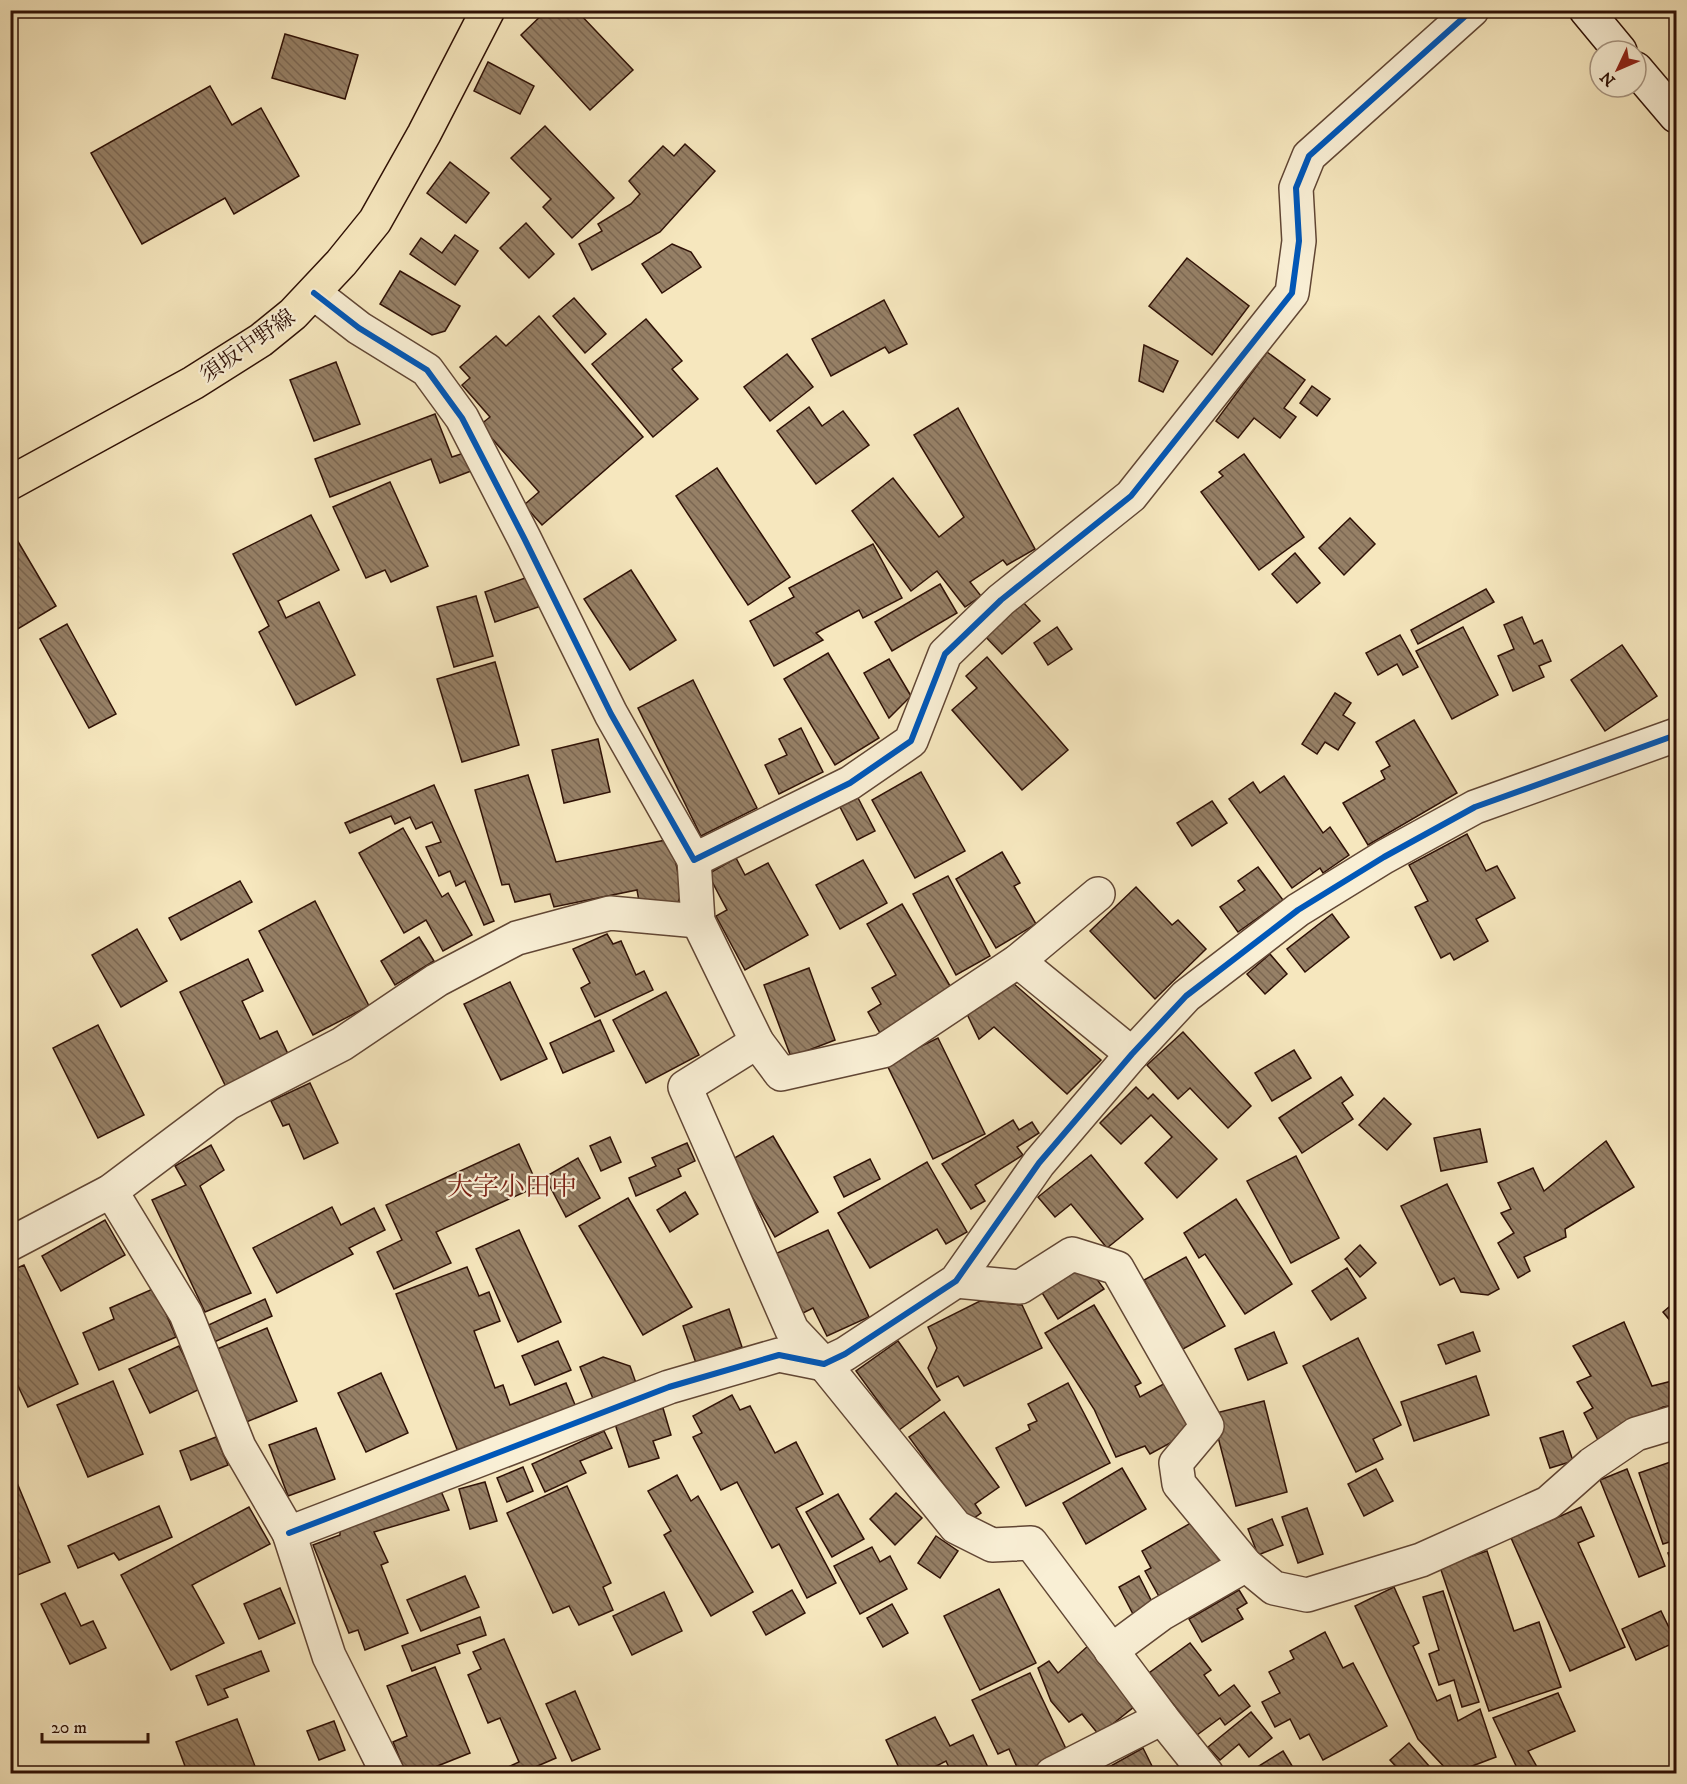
<svg xmlns="http://www.w3.org/2000/svg" width="1687" height="1784" viewBox="0 0 1687 1784" font-family="'IM FELL DW Pica','Noto Serif JP',serif">
<style>
.building{fill:url(#building-back-hatch);stroke:#2f1106;stroke-width:1.5}
.lines{fill:none;stroke-linecap:round;stroke-linejoin:round}
.street-casing{stroke:#614634;stroke-width:36}
.secondary-casing{stroke:#2f1106;stroke-width:36}
.primary-casing{stroke:#2f1106;stroke-width:36}
.street{stroke:#f9efd5;stroke-width:33}
.secondary{stroke:#f9efd5;stroke-width:33}
.primary{stroke:#f6e7be;stroke-width:33}
.cycleway-casing{stroke:#f9efd5;stroke-width:10}
.cycleway{stroke:#0057b8;stroke-width:6}
.labels{text-anchor:middle;stroke-width:4.5;stroke-linejoin:round;paint-order:stroke}
.street-label{font-size:22px;fill:#2f1106;stroke:#f9efd5}
.quarter-label{font-size:26px;fill:#7a1f14;stroke:#f9efd5}
</style>
<defs>
<pattern id="building-back-hatch" width="6" height="6" patternUnits="userSpaceOnUse" patternTransform="scale(1.5)"><rect width="6" height="6" fill="#968066"/><path d="M-1 5l2 2M0 0l6 6M5-1l2 2" fill="none" stroke="#7b6752"/></pattern>
</defs>
<rect width="100%" height="100%" fill="#f6e7be"/>
<filter id="stains"><feTurbulence type="fractalNoise" baseFrequency=".00333" numOctaves="4"/><feColorMatrix values="0 0 0 0 .2 0 0 0 0 .09 0 0 0 0 .02 0 0 0 .5 -.17"/></filter>
<radialGradient id="worn" r=".72"><stop offset=".6" stop-color="#630" stop-opacity="0"/><stop offset="1" stop-color="#630" stop-opacity=".3"/></radialGradient>
<g class="building">
<polygon points="547,10 576,10 633,70 590,110 521,35"/>
<polygon points="285,34 358,55 345,99 272,78"/>
<polygon points="488,62 534,86 520,114 474,91"/>
<polygon points="210,86 232,125 261,108 299,176 234,214 225,198 142,244 91,153"/>
<polygon points="545,126 614,198 572,238 543,207 551,199 511,158"/>
<polygon points="685,144 715,171 660,232 592,270 579,244 602,231 598,224 631,204 640,194 629,181 663,146 674,156"/>
<polygon points="450,162 489,193 466,223 427,193"/>
<polygon points="526,223 554,254 529,278 500,248"/>
<polygon points="455,235 478,251 455,285 410,254 421,238 442,253"/>
<polygon points="672,244 691,252 701,267 662,293 642,264"/>
<polygon points="1187,258 1249,306 1212,355 1149,306"/>
<polygon points="400,271 460,306 445,331 432,335 380,304"/>
<polygon points="574,298 606,334 585,353 553,316"/>
<polygon points="884,300 907,344 889,353 885,347 831,376 812,339"/>
<polygon points="539,316 643,437 542,525 524,505 539,492 480,425 490,417 462,385 470,378 460,367 496,336 506,346"/>
<polygon points="646,319 682,361 672,369 698,399 653,437 592,364"/>
<polygon points="1144,345 1178,361 1163,392 1139,381"/>
<polygon points="1267,352 1305,380 1284,408 1296,417 1280,438 1254,418 1238,438 1216,421"/>
<polygon points="787,354 813,387 770,421 744,387"/>
<polygon points="336,362 360,424 314,441 290,380"/>
<polygon points="1312,386 1330,399 1317,416 1300,403"/>
<polygon points="809,407 822,426 843,411 869,445 816,484 777,431"/>
<polygon points="958,408 1035,549 1007,565 1003,560 970,582 981,596 965,607 937,571 911,591 852,511 893,478 939,537 964,517 914,435"/>
<polygon points="435,414 452,457 464,453 471,471 440,483 431,459 330,497 315,459"/>
<polygon points="1244,454 1304,537 1259,570 1201,492 1223,476 1219,472"/>
<polygon points="717,468 790,577 748,605 676,496"/>
<polygon points="390,482 428,566 391,582 385,570 366,578 333,507"/>
<polygon points="311,515 339,570 278,601 286,618 319,602 355,675 296,705 259,632 269,626 233,554"/>
<polygon points="1350,518 1375,544 1344,575 1319,548"/>
<polygon points="10,528 56,606 16,630 10,620"/>
<polygon points="873,544 902,598 863,618 859,610 816,633 823,640 774,666 750,621 794,597 789,588"/>
<polygon points="1295,553 1320,583 1297,603 1272,574"/>
<polygon points="631,570 676,640 630,670 584,599"/>
<polygon points="531,576 541,606 495,622 485,592"/>
<polygon points="940,584 957,613 892,651 875,622"/>
<polygon points="1486,589 1494,602 1418,644 1411,630"/>
<polygon points="476,596 493,656 454,667 437,607"/>
<polygon points="1022,601 1040,621 1002,654 983,634"/>
<polygon points="1522,617 1534,644 1542,640 1551,661 1539,666 1544,677 1513,691 1498,656 1514,649 1504,625"/>
<polygon points="67,624 116,714 89,728 40,639"/>
<polygon points="1057,627 1072,649 1048,665 1034,643"/>
<polygon points="1463,627 1498,695 1452,719 1416,651"/>
<polygon points="1400,635 1418,667 1403,675 1397,664 1378,675 1366,653"/>
<polygon points="1622,645 1657,696 1605,731 1571,680"/>
<polygon points="828,653 879,738 835,765 784,679"/>
<polygon points="987,657 1068,750 1022,790 952,710 977,688 966,676"/>
<polygon points="889,659 911,696 889,718 864,673"/>
<polygon points="495,662 519,745 462,762 437,679"/>
<polygon points="693,680 757,808 701,836 638,708"/>
<polygon points="1335,693 1351,703 1343,715 1355,723 1338,750 1325,742 1317,754 1302,744"/>
<polygon points="1414,720 1457,793 1368,845 1343,803 1385,779 1381,771 1390,766 1376,742"/>
<polygon points="801,728 823,772 779,794 765,765 787,755 779,739"/>
<polygon points="598,739 610,792 564,803 552,750"/>
<polygon points="921,772 965,851 915,878 872,800"/>
<polygon points="528,775 556,862 671,839 682,893 677,904 639,901 637,890 554,907 550,894 515,902 509,884 502,885 475,790"/>
<polygon points="1284,776 1323,833 1330,827 1349,855 1323,873 1320,868 1292,888 1229,799 1253,782 1260,793"/>
<polygon points="434,785 494,921 484,925 465,881 456,886 450,871 439,876 426,847 441,842 432,822 416,829 410,817 395,824 391,816 350,833 345,823"/>
<polygon points="856,794 875,831 857,840 838,803"/>
<polygon points="1212,801 1227,823 1192,846 1177,823"/>
<polygon points="403,828 442,897 448,893 472,935 443,951 426,920 404,933 359,853"/>
<polygon points="1467,834 1486,871 1497,866 1515,898 1476,919 1488,941 1454,960 1450,953 1441,958 1415,907 1428,901 1409,865"/>
<polygon points="1002,852 1020,883 1014,886 1036,924 996,948 956,879"/>
<polygon points="736,858 745,875 768,863 808,935 745,970 716,916 727,910 708,874"/>
<polygon points="863,860 887,903 840,929 816,885"/>
<polygon points="1258,867 1283,900 1238,932 1220,907 1245,890 1238,881"/>
<polygon points="948,876 990,956 956,975 913,894"/>
<polygon points="240,881 252,902 181,940 169,918"/>
<polygon points="1136,887 1172,925 1178,920 1206,949 1155,999 1090,931"/>
<polygon points="315,901 369,1006 313,1035 259,931"/>
<polygon points="902,904 953,991 880,1033 868,1012 881,1004 872,988 896,975 867,924"/>
<polygon points="1332,914 1349,937 1305,972 1287,949"/>
<polygon points="137,929 167,981 121,1007 92,955"/>
<polygon points="607,934 613,944 621,941 636,975 644,971 653,990 595,1017 581,988 590,983 573,949"/>
<polygon points="419,937 434,961 395,985 381,961"/>
<polygon points="1270,954 1287,974 1265,994 1247,974"/>
<polygon points="248,959 263,991 242,1001 260,1039 277,1031 289,1056 226,1087 180,992"/>
<polygon points="809,968 835,1040 791,1057 764,985"/>
<polygon points="510,982 547,1059 501,1080 464,1004"/>
<polygon points="1013,983 1101,1060 1067,1094 994,1027 979,1039 967,1014"/>
<polygon points="666,992 699,1055 646,1083 613,1020"/>
<polygon points="600,1020 614,1051 563,1073 550,1043"/>
<polygon points="98,1025 144,1115 98,1138 53,1048"/>
<polygon points="1183,1032 1251,1106 1228,1128 1190,1088 1178,1099 1147,1065"/>
<polygon points="938,1038 985,1134 933,1159 886,1063"/>
<polygon points="1294,1050 1311,1078 1272,1101 1255,1073"/>
<polygon points="1341,1077 1353,1095 1342,1103 1353,1119 1302,1153 1279,1118"/>
<polygon points="310,1083 338,1143 304,1159 289,1124 283,1126 271,1101"/>
<polygon points="1136,1087 1148,1099 1153,1094 1217,1159 1177,1198 1145,1163 1172,1137 1151,1115 1121,1144 1100,1123"/>
<polygon points="1384,1098 1411,1124 1387,1150 1359,1125"/>
<polygon points="1013,1120 1019,1130 1032,1122 1039,1133 1017,1147 1023,1155 975,1185 985,1201 971,1209 942,1164"/>
<polygon points="1480,1129 1487,1162 1441,1171 1434,1138"/>
<polygon points="773,1136 818,1212 775,1237 731,1160"/>
<polygon points="610,1137 621,1162 601,1171 590,1146"/>
<polygon points="1606,1141 1634,1187 1565,1229 1566,1237 1524,1257 1530,1271 1518,1278 1498,1243 1514,1233 1501,1213 1511,1209 1498,1183 1533,1168 1544,1191"/>
<polygon points="687,1143 695,1161 678,1169 681,1176 636,1196 629,1178 656,1166 652,1158"/>
<polygon points="519,1144 538,1186 436,1232 451,1263 394,1289 377,1252 402,1240 386,1205"/>
<polygon points="211,1145 224,1170 200,1186 251,1293 205,1312 152,1200 186,1185 175,1166"/>
<polygon points="1091,1155 1143,1219 1107,1248 1071,1204 1055,1217 1038,1197"/>
<polygon points="1296,1156 1339,1238 1291,1263 1247,1181"/>
<polygon points="578,1158 600,1198 566,1217 545,1177"/>
<polygon points="870,1159 880,1179 844,1197 834,1177"/>
<polygon points="927,1162 967,1232 946,1244 937,1229 870,1268 838,1213"/>
<polygon points="1447,1184 1499,1289 1488,1295 1461,1292 1454,1278 1440,1285 1401,1206"/>
<polygon points="685,1192 698,1214 670,1232 657,1210"/>
<polygon points="628,1198 692,1307 643,1335 579,1226"/>
<polygon points="1236,1199 1292,1284 1245,1314 1205,1254 1199,1258 1184,1233"/>
<polygon points="332,1207 341,1225 374,1208 385,1230 349,1248 353,1254 277,1293 253,1248"/>
<polygon points="105,1220 125,1255 61,1291 42,1256"/>
<polygon points="519,1230 561,1322 518,1342 476,1249"/>
<polygon points="828,1230 869,1317 827,1336 813,1308 803,1313 775,1254"/>
<polygon points="1360,1245 1376,1263 1360,1277 1345,1259"/>
<polygon points="1186,1257 1225,1326 1183,1349 1144,1280"/>
<polygon points="24,1265 78,1384 28,1407 10,1369 10,1271"/>
<polygon points="467,1267 479,1296 489,1292 500,1321 474,1331 495,1388 503,1385 510,1405 566,1383 578,1412 460,1457 396,1294"/>
<polygon points="1347,1268 1366,1298 1331,1320 1312,1291"/>
<polygon points="1091,1271 1104,1289 1058,1319 1041,1291 1069,1273"/>
<polygon points="155,1288 176,1337 99,1370 83,1333 114,1319 110,1308"/>
<polygon points="265,1299 272,1316 212,1343 204,1327"/>
<polygon points="980,1301 1022,1305 1042,1348 964,1386 958,1376 937,1387 928,1368 937,1348 928,1327"/>
<polygon points="1676,1301 1676,1328 1663,1312"/>
<polygon points="1094,1305 1141,1383 1135,1386 1140,1397 1169,1381 1190,1424 1183,1436 1150,1454 1145,1446 1116,1457 1094,1409 1045,1333"/>
<polygon points="729,1309 742,1347 696,1363 683,1326"/>
<polygon points="1624,1322 1652,1386 1676,1380 1676,1405 1663,1407 1598,1440 1584,1413 1593,1408 1577,1382 1591,1376 1573,1346"/>
<polygon points="267,1328 297,1401 244,1423 215,1350"/>
<polygon points="1274,1332 1287,1363 1248,1380 1235,1349"/>
<polygon points="1473,1332 1480,1351 1446,1364 1438,1345"/>
<polygon points="1358,1338 1401,1425 1373,1439 1383,1459 1356,1472 1303,1366"/>
<polygon points="558,1341 571,1370 535,1385 522,1356"/>
<polygon points="898,1341 940,1400 899,1430 856,1371"/>
<polygon points="179,1346 200,1389 150,1413 129,1369"/>
<polygon points="603,1357 630,1366 636,1383 594,1401 580,1367"/>
<polygon points="381,1373 408,1433 366,1452 338,1393"/>
<polygon points="1476,1376 1489,1415 1414,1441 1401,1402"/>
<polygon points="113,1381 143,1454 88,1477 57,1405"/>
<polygon points="1068,1383 1110,1463 1026,1506 996,1448 1030,1430 1028,1425 1037,1421 1028,1404"/>
<polygon points="732,1395 740,1410 750,1406 775,1453 796,1442 823,1494 796,1508 836,1583 807,1598 779,1544 772,1548 737,1482 721,1490 693,1437 702,1433 693,1416"/>
<polygon points="1264,1401 1287,1492 1236,1506 1212,1414"/>
<polygon points="663,1408 671,1435 653,1441 659,1458 629,1467 615,1424"/>
<polygon points="944,1412 999,1487 975,1504 981,1513 970,1521 909,1437"/>
<polygon points="316,1428 335,1479 288,1496 269,1445"/>
<polygon points="604,1431 612,1448 580,1461 586,1473 545,1492 532,1464"/>
<polygon points="1563,1431 1573,1461 1550,1468 1540,1438"/>
<polygon points="216,1437 228,1465 191,1480 180,1451"/>
<polygon points="1676,1460 1676,1540 1663,1544 1639,1473"/>
<polygon points="523,1467 533,1491 507,1502 497,1478"/>
<polygon points="1122,1468 1146,1509 1086,1544 1063,1503"/>
<polygon points="1376,1469 1393,1501 1364,1516 1348,1484"/>
<polygon points="1627,1469 1665,1566 1639,1577 1600,1480"/>
<polygon points="677,1475 691,1501 698,1496 753,1592 711,1616 664,1535 671,1531 648,1491"/>
<polygon points="15,1478 50,1562 10,1578 10,1480"/>
<polygon points="485,1482 497,1521 470,1529 459,1489"/>
<polygon points="567,1486 611,1583 603,1587 613,1610 579,1625 569,1606 553,1613 507,1513"/>
<polygon points="441,1491 449,1510 374,1532 388,1562 381,1565 408,1633 365,1650 358,1630 349,1633 313,1545 340,1535 340,1526"/>
<polygon points="896,1493 922,1518 895,1545 870,1519"/>
<polygon points="838,1494 864,1539 832,1557 806,1512"/>
<polygon points="159,1506 172,1537 119,1560 114,1553 78,1568 68,1546"/>
<polygon points="249,1507 270,1544 192,1585 224,1643 171,1670 121,1575"/>
<polygon points="1581,1507 1594,1536 1578,1543 1625,1647 1570,1671 1511,1538"/>
<polygon points="1307,1508 1323,1554 1298,1563 1282,1517"/>
<polygon points="1272,1519 1283,1545 1258,1555 1248,1529"/>
<polygon points="1196,1520 1222,1565 1161,1600 1145,1571 1151,1568 1142,1551"/>
<polygon points="936,1536 958,1551 940,1578 918,1563"/>
<polygon points="872,1547 880,1562 890,1556 907,1589 860,1614 834,1566"/>
<polygon points="1676,1550 1676,1577 1668,1553"/>
<polygon points="1487,1551 1514,1631 1539,1622 1561,1687 1489,1711 1440,1567"/>
<polygon points="465,1576 479,1607 421,1631 407,1600"/>
<polygon points="1139,1576 1154,1606 1134,1616 1119,1587"/>
<polygon points="1394,1587 1419,1643 1413,1646 1437,1701 1450,1695 1458,1721 1480,1709 1496,1757 1451,1774 1418,1739 1355,1606"/>
<polygon points="280,1588 295,1623 259,1639 244,1604"/>
<polygon points="999,1589 1036,1663 980,1690 944,1616"/>
<polygon points="792,1590 805,1613 766,1635 753,1612"/>
<polygon points="1239,1590 1247,1603 1237,1609 1243,1619 1202,1642 1189,1619"/>
<polygon points="1443,1591 1479,1702 1462,1707 1454,1680 1439,1685 1429,1654 1439,1650 1423,1597"/>
<polygon points="664,1592 682,1631 632,1655 613,1616"/>
<polygon points="65,1593 81,1626 93,1621 106,1648 70,1664 41,1604"/>
<polygon points="892,1604 908,1633 883,1647 867,1618"/>
<polygon points="1661,1611 1676,1642 1636,1660 1622,1629"/>
<polygon points="480,1617 486,1635 457,1645 460,1653 412,1671 402,1646"/>
<polygon points="1325,1632 1343,1668 1353,1663 1387,1726 1323,1760 1309,1734 1300,1739 1290,1719 1275,1727 1262,1702 1280,1693 1269,1672 1294,1659 1290,1651"/>
<polygon points="504,1639 556,1758 519,1774 493,1774 519,1762 500,1718 488,1723 468,1675 481,1669 473,1652"/>
<polygon points="1190,1643 1211,1670 1204,1675 1219,1696 1234,1685 1250,1706 1225,1725 1220,1718 1197,1735 1149,1673"/>
<polygon points="1089,1645 1135,1706 1099,1735 1082,1714 1069,1722 1051,1701 1038,1668 1049,1661 1058,1673"/>
<polygon points="261,1651 269,1671 224,1689 228,1697 208,1705 196,1676"/>
<polygon points="435,1667 470,1753 435,1767 438,1774 406,1774 393,1742 407,1736 387,1686"/>
<polygon points="1030,1673 1067,1751 1020,1774 1009,1749 998,1754 972,1700"/>
<polygon points="575,1691 600,1749 572,1761 546,1704"/>
<polygon points="1558,1693 1575,1731 1528,1751 1541,1774 1520,1774 1493,1718"/>
<polygon points="1251,1712 1272,1738 1249,1757 1239,1744 1220,1760 1208,1747"/>
<polygon points="935,1717 950,1746 973,1735 991,1774 952,1774 946,1761 921,1774 902,1774 886,1740"/>
<polygon points="237,1719 258,1774 188,1774 176,1742"/>
<polygon points="334,1721 345,1750 319,1760 307,1731"/>
<polygon points="1409,1743 1429,1766 1421,1774 1403,1774 1390,1760"/>
<polygon points="1143,1748 1156,1774 1110,1774 1107,1768"/>
<polygon points="1283,1751 1297,1774 1246,1774"/>
</g>
<g class="lines">
<defs>
<g id="street">
<polyline points="314,293 359,328 427,370 462,418 524,538 611,714 694,860 850,783 911,741 945,654 1001,600 1131,496 1292,293 1299,241 1296,188 1309,156 1472,10"/>
<polyline points="694,860 698,921 757,1042 781,1074 883,1051 1018,961 1098,894"/>
<polyline points="1018,961 1132,1054"/>
<polyline points="757,1042 685,1087 792,1330 824,1364 956,1527 992,1545 1031,1543 1162,1718 1207,1774"/>
<polyline points="111,1191 186,1314 239,1447 289,1533 329,1656 388,1774"/>
<polyline points="10,1244 111,1191 228,1103 342,1044 437,980 517,938 610,913 698,921"/>
<polyline points="956,1281 1020,1287 1072,1254 1117,1268 1207,1426 1176,1463 1179,1484 1246,1565 1274,1588 1307,1595 1421,1560 1548,1503 1592,1464 1636,1434 1676,1422"/>
<polyline points="289,1533 669,1387 779,1355 824,1364 845,1354 956,1281 1039,1163 1132,1054 1186,996 1298,910 1384,857 1475,807 1676,735"/>
<polyline points="1111,1651 1161,1614 1246,1565"/>
<polyline points="1052,1774 1162,1718"/>
</g>
<g id="secondary">
<polyline points="1586,10 1620,51"/>
<polyline points="1636,69 1676,116"/>
</g>
<polyline id="primary" points="10,483 193,383 261,340 293,314 341,263 375,221 424,134 488,10"/>
</defs>
<use href="#street" class="street-casing"/>
<use href="#secondary" class="secondary-casing"/>
<use href="#primary" class="primary-casing"/>
<use href="#street" class="street"/>
<use href="#secondary" class="secondary"/>
<use href="#primary" class="primary"/>
<defs>
<g id="cycleway">
<polyline points="314,293 359,328 427,370 462,418 524,538 611,714 694,860 850,783 911,741 945,654 1001,600 1131,496 1292,293 1299,241 1296,188 1309,156 1472,10"/>
<polyline points="289,1533 669,1387 779,1355 824,1364 845,1354 956,1281 1039,1163 1132,1054 1186,996 1298,910 1384,857 1475,807 1676,735"/>
</g>
</defs>
<use href="#cycleway" class="cycleway-casing"/>
<use href="#cycleway" class="cycleway"/>
</g>
<g class="labels">
<g class="street-label">
<text transform="translate(247 345) rotate(-35)" y="8">須坂中野線</text>
</g>
<g class="quarter-label">
<text x="512" y="1195">大字小田中</text>
</g>
</g>
<rect width="1687" height="1784" fill="none" stroke="#f6e7be" stroke-width="36"/>
<rect x="12" y="12" width="1663" height="1760" fill="none" stroke="#2f1106" stroke-width="3"/>
<rect x="18" y="18" width="1651" height="1748" fill="none" stroke="#2f1106" stroke-width="1.5"/>
<g transform="translate(1618 69) rotate(226)"><circle r="28" fill="#f9efd5" stroke="#a89682" stroke-width="1.5"/>
<path d="M0-4.5L10 22L0 15L-10 22Z" fill="#8f2418"/>
<text y="-9" font-size="16" font-weight="bold" text-anchor="middle" fill="#2f1106">N</text>
</g>
<path d="M42 1733v9h106v-9" fill="none" stroke="#2f1106" stroke-width="3"/>
<text x="51" y="1733" font-size="18" fill="#2f1106" stroke="#f9efd5" stroke-width="4.5" paint-order="stroke">20 m</text>
<rect width="100%" height="100%" filter="url(#stains)"/>
<rect width="100%" height="100%" fill="url(#worn)"/>
</svg>
